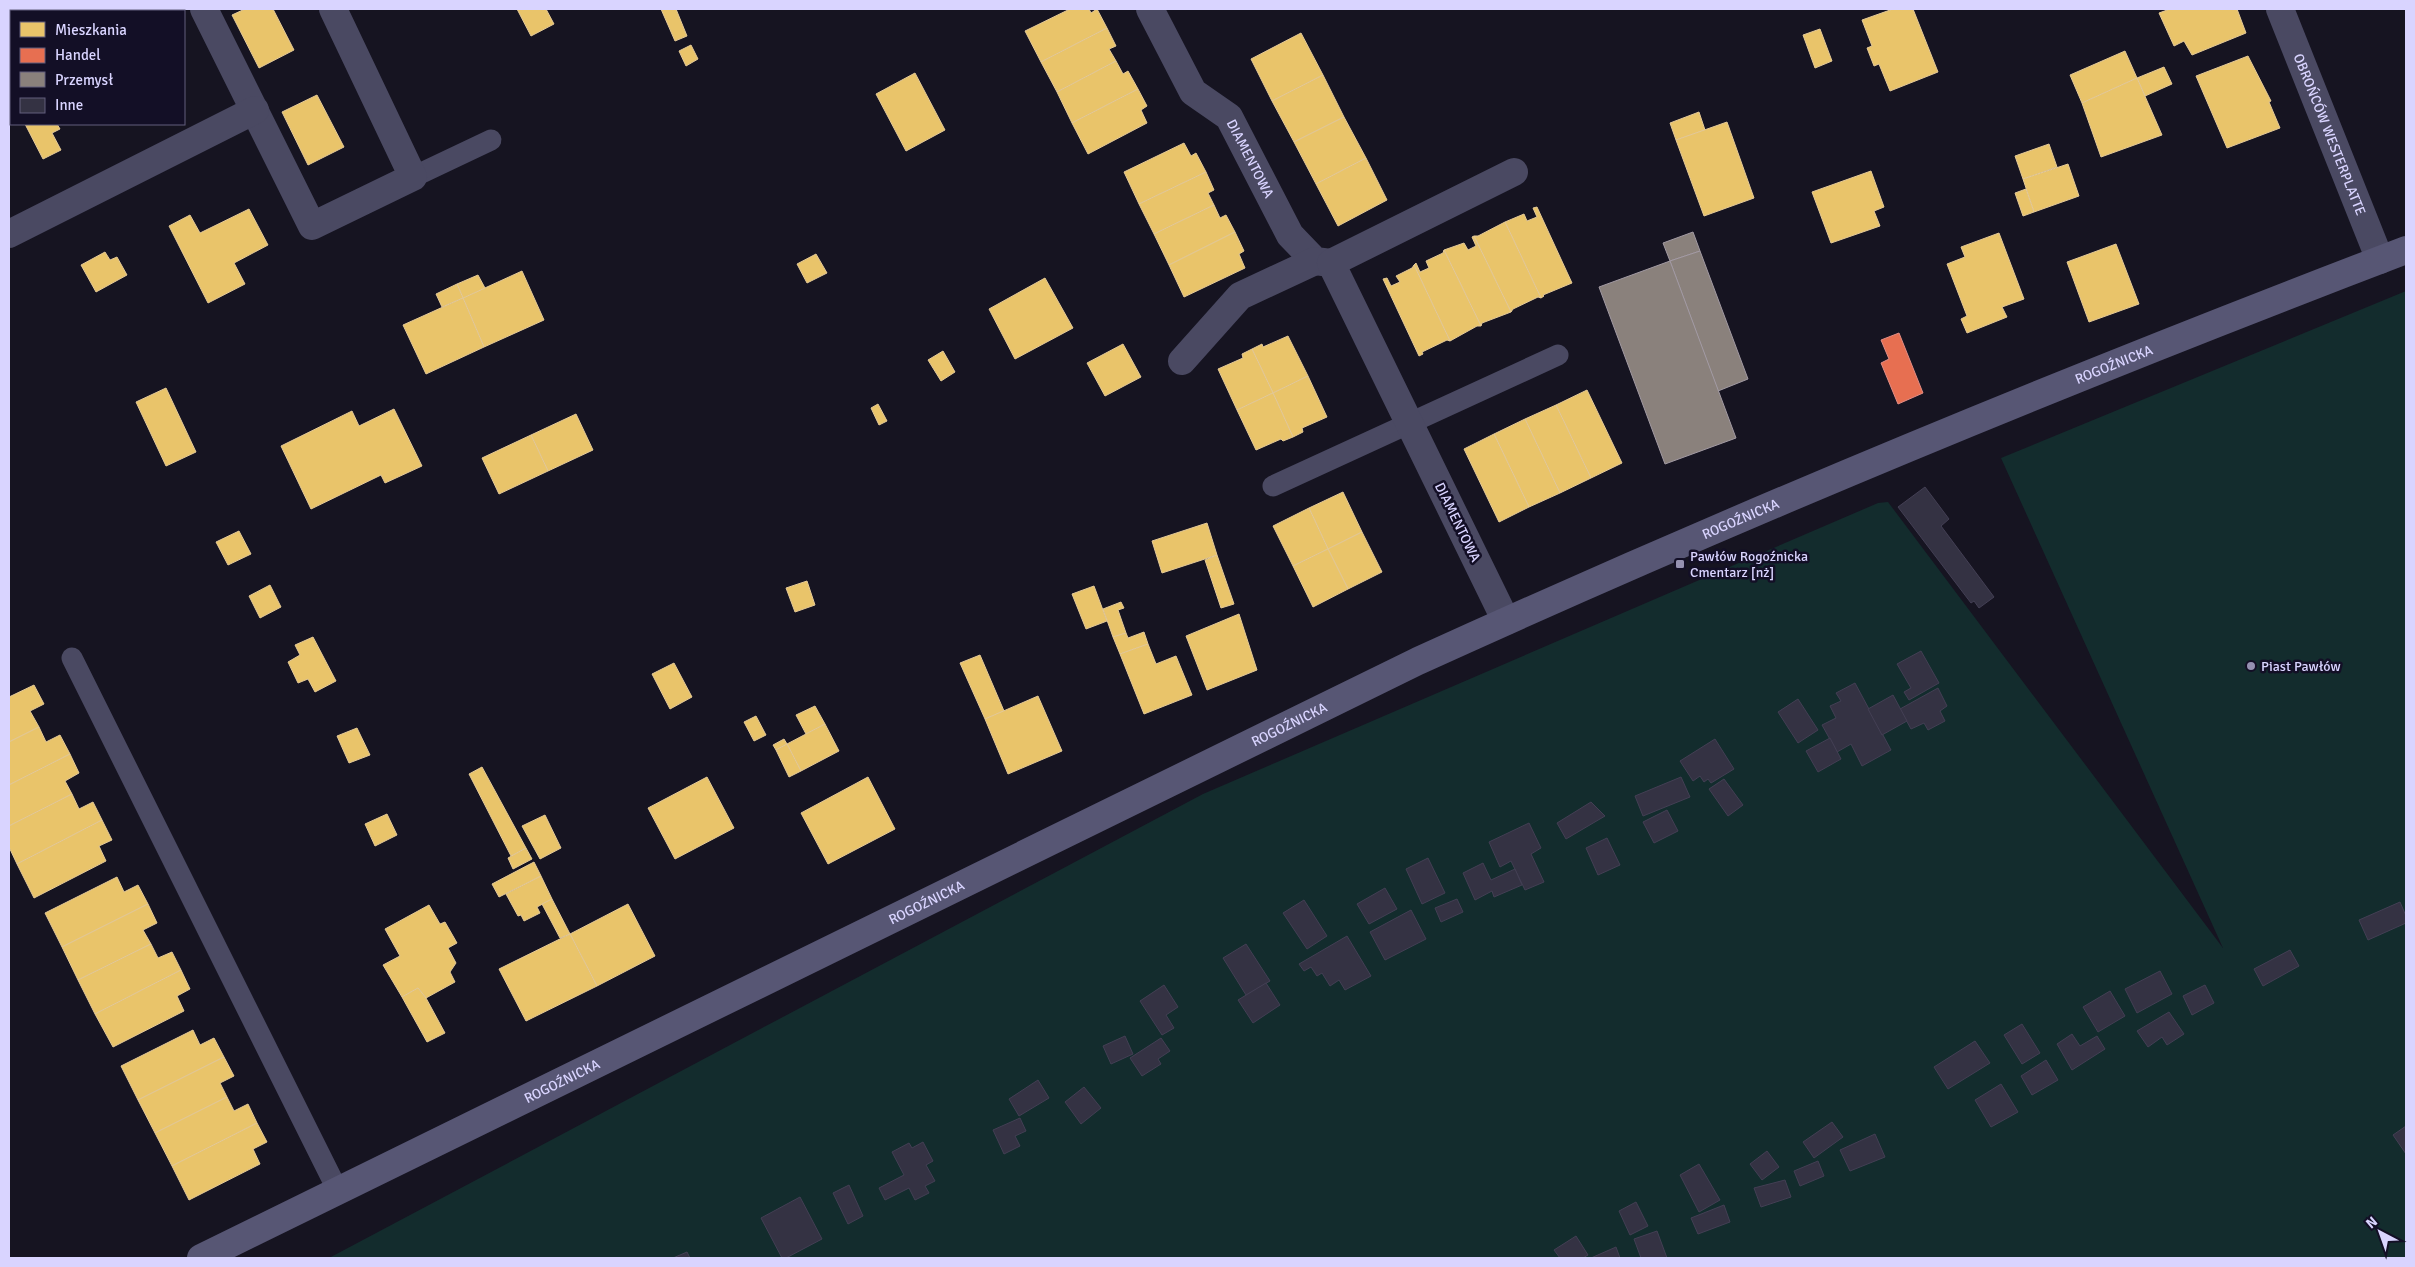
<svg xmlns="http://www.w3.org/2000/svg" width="2415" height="1267" viewBox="0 0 2415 1267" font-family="Signika,sans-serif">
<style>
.green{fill:#132c2d}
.homes{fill:#e9c46a;stroke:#e4c997}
.shops{fill:#e76f51;stroke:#e38d85}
.industry{fill:#8a817c;stroke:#a29aa3}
.building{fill:#343243;stroke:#433f54}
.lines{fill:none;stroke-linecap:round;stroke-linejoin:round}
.lane{stroke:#4a4962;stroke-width:21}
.street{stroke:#4a4962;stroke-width:28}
.secondary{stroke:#575674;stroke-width:28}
.poi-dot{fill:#9591b1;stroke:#130f26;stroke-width:2}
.labels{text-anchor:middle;stroke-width:5;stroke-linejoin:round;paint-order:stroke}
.street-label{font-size:14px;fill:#d9d4ff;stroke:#130f26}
.poi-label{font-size:14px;fill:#d9d4ff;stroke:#130f26;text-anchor:start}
</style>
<rect width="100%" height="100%" fill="#161421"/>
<polygon class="green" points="2406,291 2406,1258 329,1258 1203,794 1878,503 1888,502 2223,948 2001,458"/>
<g class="homes">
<polygon points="34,9 83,9 78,11 35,11"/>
<polygon points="245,9 273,9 294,50 259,68 232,15"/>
<polygon points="517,9 546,9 554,24 531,36"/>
<polygon points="661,9 676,9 687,36 675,41"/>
<polygon points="1070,9 1089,9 1091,13 1097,9 1107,28 1041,62 1025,31"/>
<polygon points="1893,9 1913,9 1938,72 1890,91 1879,64 1874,66 1867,48 1872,46 1862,20"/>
<polygon points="2170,9 2237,9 2246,33 2192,55 2184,41 2174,46 2159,13"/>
<polygon points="1107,28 1116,46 1109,49 1116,61 1057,92 1041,62"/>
<polygon points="1820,29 1832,61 1815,68 1803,35"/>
<polygon points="1301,33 1323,75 1272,101 1251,59"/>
<polygon points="691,45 698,59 686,66 679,51"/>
<polygon points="2125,51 2137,78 2082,103 2070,75"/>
<polygon points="2248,56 2271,101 2269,102 2280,128 2227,148 2196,76"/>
<polygon points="1116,61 1123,74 1128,71 1138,89 1072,123 1057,92"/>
<polygon points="2164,67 2172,84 2145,96 2137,78"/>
<polygon points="915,73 945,130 906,151 876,94"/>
<polygon points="1323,75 1344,117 1294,142 1272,101"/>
<polygon points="2137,78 2162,135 2101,157 2082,103"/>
<polygon points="1138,89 1147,106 1141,110 1147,123 1088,154 1072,123"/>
<polygon points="317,95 344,147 308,165 282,112"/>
<polygon points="1699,112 1705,130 1676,140 1670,123"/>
<polygon points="1344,117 1366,158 1316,184 1294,142"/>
<polygon points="1727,122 1754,198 1704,216 1676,140"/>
<polygon points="25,124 57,124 60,129 52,133 61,150 43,159"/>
<polygon points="1184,143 1191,156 1196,153 1206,172 1139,204 1124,172"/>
<polygon points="2049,144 2057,167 2023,179 2015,156"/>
<polygon points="1366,158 1387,200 1338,226 1316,184"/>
<polygon points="2068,164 2079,196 2034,212 2023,179"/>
<polygon points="1871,171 1884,207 1874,211 1880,226 1831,243 1812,192"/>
<polygon points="1206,172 1214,190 1208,193 1214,205 1154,234 1139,204"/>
<polygon points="2026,189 2034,212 2023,216 2015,193"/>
<polygon points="1214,205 1220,218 1226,215 1235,232 1169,265 1154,234"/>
<polygon points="1537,207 1572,283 1543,295 1544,296 1541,298 1505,222 1524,214 1527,221 1537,217 1533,208"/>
<polygon points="249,209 268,245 234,263 245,284 208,303 169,226 190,215 200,233"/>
<polygon points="1505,222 1541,298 1538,297 1513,309 1511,312 1474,236 1478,236"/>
<polygon points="1235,232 1244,251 1239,254 1245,268 1184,297 1169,265"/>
<polygon points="1999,233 2024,299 2002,307 2007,317 1967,333 1961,319 1967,316 1947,264 1965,257 1961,247"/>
<polygon points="1474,236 1511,312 1482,323 1481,326 1444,250 1464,243 1468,250 1476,246 1472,237"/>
<polygon points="2116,244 2139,304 2089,322 2067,262"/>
<polygon points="1444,250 1481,326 1477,326 1450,341 1414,265 1416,263 1420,272 1429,268 1426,261 1443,253"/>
<polygon points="105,252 110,260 117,257 127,275 96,292 81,265"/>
<polygon points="816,254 827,273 807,283 797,264"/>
<polygon points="1414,265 1450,341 1447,340 1422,352 1423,354 1419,356 1383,279 1387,278 1391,286 1400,282 1396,276 1412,268"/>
<polygon points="522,271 544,320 484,347 463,298"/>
<polygon points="478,275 485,288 463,298 457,284"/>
<polygon points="1045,278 1073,328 1015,359 989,309"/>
<polygon points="457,284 463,298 442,307 436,294"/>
<polygon points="463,298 484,347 426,374 403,325"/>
<polygon points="1288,336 1308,376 1273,393 1252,349 1262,344 1263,347"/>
<polygon points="1123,344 1141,377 1105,396 1087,363"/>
<polygon points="1252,349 1273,393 1237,410 1218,369 1243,358 1242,354"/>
<polygon points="943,351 955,372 941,381 928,360"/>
<polygon points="1308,376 1327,417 1302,428 1303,432 1293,437 1273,393"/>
<polygon points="166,388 196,452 166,466 136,402"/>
<polygon points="1587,390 1622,463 1591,478 1556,405"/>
<polygon points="1273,393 1293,437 1283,441 1281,439 1256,450 1237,410"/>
<polygon points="878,404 887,421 879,425 871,408"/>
<polygon points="1556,405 1591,478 1560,493 1525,419"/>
<polygon points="394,409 422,466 385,483 381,475 311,509 281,446 352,411 359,426"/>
<polygon points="576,414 593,450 548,471 531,435"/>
<polygon points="1525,419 1560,493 1529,507 1494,434"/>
<polygon points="1494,434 1529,507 1499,522 1464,449"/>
<polygon points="531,435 548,471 499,494 482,458"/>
<polygon points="1343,492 1362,532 1328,549 1309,508"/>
<polygon points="1309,508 1328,549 1293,566 1273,526"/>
<polygon points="1207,523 1217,555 1162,573 1152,541"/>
<polygon points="239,531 251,554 228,565 216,542"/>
<polygon points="1362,532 1382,572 1348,589 1328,549"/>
<polygon points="1328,549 1348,589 1313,607 1293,566"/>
<polygon points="1217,555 1234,604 1221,608 1205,560"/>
<polygon points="807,581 815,605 795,612 786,588"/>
<polygon points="270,585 281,607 260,618 249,596"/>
<polygon points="1094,586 1107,621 1086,629 1072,594"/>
<polygon points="1121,602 1124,608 1118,610 1126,633 1113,637 1103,609"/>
<polygon points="1239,614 1257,670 1207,690 1186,636"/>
<polygon points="1144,632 1148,644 1120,654 1113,637 1126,633 1128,638"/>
<polygon points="313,637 336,681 315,692 308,679 298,683 288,662 300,655 295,645"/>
<polygon points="1148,644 1156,664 1176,656 1192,695 1144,714 1120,654"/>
<polygon points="980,655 1004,711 985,719 960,663"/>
<polygon points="674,663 692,697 670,709 652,674"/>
<polygon points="34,685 44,704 30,711 39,727 9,742 9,697"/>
<polygon points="1038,696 1062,751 1008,774 985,719"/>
<polygon points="815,706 825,724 806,734 796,715"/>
<polygon points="756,716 766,735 754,741 744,722"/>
<polygon points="825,724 839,751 801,771 787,744"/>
<polygon points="39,727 46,742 60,735 70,754 9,785 9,742"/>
<polygon points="357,728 370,755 349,763 337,736"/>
<polygon points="784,739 787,744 776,750 773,745"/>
<polygon points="787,744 801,771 789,777 776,750"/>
<polygon points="70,754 79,773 65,781 72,794 9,826 9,785"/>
<polygon points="482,767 526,848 511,856 469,774"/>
<polygon points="707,777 734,828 675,859 648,808"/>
<polygon points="868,777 895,829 828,864 801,813"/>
<polygon points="72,794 79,809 93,802 102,820 17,864 9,847 9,826"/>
<polygon points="387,814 397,835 375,846 365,824"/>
<polygon points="545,815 561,848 540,859 522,826"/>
<polygon points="102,820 112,840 99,846 106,861 34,898 17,864"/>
<polygon points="526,848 532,859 513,869 508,858"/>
<polygon points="534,862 541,876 499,897 492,884"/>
<polygon points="541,876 552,899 537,907 540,913 524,921 521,915 518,916 506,894"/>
<polygon points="117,877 124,892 138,885 148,904 62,947 45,913"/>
<polygon points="552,899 570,934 560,938 542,904"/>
<polygon points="148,904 157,923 143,930 151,944 78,980 62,947"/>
<polygon points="628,904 655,956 597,986 570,934"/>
<polygon points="429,905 440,924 445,922 457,943 448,948 456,963 450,972 455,982 426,998 418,988 402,997 383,965 400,956 385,929"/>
<polygon points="570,934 597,986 526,1021 499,969"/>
<polygon points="151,944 158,958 172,952 181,970 95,1014 78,980"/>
<polygon points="181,970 190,989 177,996 184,1011 113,1047 95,1014"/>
<polygon points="418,988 426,998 445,1033 427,1042 402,997"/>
<polygon points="193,1030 200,1045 214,1038 224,1057 138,1100 121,1066"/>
<polygon points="224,1057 234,1076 220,1083 227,1097 155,1133 138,1100"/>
<polygon points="227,1097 234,1111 248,1104 257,1123 172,1166 155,1133"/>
<polygon points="257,1123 267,1142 253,1149 260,1164 189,1200 172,1166"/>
</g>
<polygon class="shops" points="1899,333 1923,393 1898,404 1881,363 1889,359 1881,340"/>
<g class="industry">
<polygon points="1693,232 1700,251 1670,261 1663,243"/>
<polygon points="1700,251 1748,379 1718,391 1670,261"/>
<polygon points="1670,261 1736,438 1665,464 1599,287"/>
</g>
<g class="building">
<polygon points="1925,487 1949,519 1941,526 1994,597 1979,608 1974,601 1971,603 1898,507"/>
<polygon points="1921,651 1939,683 1909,700 1904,692 1911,688 1897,664"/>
<polygon points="1855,683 1891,750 1862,766 1851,744 1837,752 1822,725 1836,718 1830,706 1841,701 1836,693"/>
<polygon points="1938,688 1947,706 1940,711 1945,721 1928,730 1924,723 1911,729 1900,709"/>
<polygon points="1893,695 1907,721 1882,735 1868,709"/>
<polygon points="1798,699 1818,730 1798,743 1778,712"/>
<polygon points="1830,738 1841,759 1818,772 1806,751"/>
<polygon points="1715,739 1734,769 1711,783 1708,779 1704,782 1700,776 1693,781 1680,761"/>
<polygon points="1681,777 1690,797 1643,816 1635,796"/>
<polygon points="1724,779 1743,805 1728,816 1709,789"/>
<polygon points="1591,802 1605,816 1566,839 1557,823"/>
<polygon points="1667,810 1678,831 1654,843 1643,822"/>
<polygon points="1529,823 1541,848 1531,854 1544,882 1525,890 1511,861 1500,867 1489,842"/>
<polygon points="1607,838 1620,865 1598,875 1586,848"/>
<polygon points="1428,858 1445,893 1422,904 1406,869"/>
<polygon points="1483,863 1491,880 1515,869 1522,885 1494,897 1492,891 1475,900 1463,873"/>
<polygon points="1385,888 1397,909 1369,924 1357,904"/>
<polygon points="1457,899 1463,912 1441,922 1435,908"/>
<polygon points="1304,900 1327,936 1307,949 1283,913"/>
<polygon points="2400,902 2406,916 2406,923 2368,940 2359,920"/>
<polygon points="1411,910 1426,939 1385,960 1370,932"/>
<polygon points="1347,936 1371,976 1345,990 1339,980 1330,986 1322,973 1317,976 1311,967 1304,971 1299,964"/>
<polygon points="1246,944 1270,981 1246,995 1223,958"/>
<polygon points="2290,950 2299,966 2263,986 2254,969"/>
<polygon points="2160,971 2172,994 2137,1013 2125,989"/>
<polygon points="1266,983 1280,1005 1253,1023 1238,1000"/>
<polygon points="1164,985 1178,1007 1166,1015 1174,1028 1162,1035 1140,1001"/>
<polygon points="2205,985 2214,1003 2192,1015 2183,996"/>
<polygon points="2110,991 2125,1016 2098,1032 2083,1007"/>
<polygon points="2169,1012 2184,1034 2167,1045 2162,1037 2148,1047 2137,1031"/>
<polygon points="2022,1024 2040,1053 2022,1064 2004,1035"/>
<polygon points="2072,1034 2080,1046 2097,1036 2105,1049 2072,1070 2057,1044"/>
<polygon points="1125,1036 1133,1054 1111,1064 1103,1046"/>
<polygon points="1161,1038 1170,1051 1158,1059 1161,1064 1142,1076 1130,1058"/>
<polygon points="1975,1041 1990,1063 1948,1089 1934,1067"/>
<polygon points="2046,1060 2058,1080 2032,1095 2021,1076"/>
<polygon points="1038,1080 1049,1098 1019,1116 1009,1099"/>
<polygon points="2001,1084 2018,1112 1991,1127 1975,1100"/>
<polygon points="1084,1087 1101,1108 1081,1124 1065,1102"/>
<polygon points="1020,1118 1026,1131 1015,1136 1020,1146 1004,1154 993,1130"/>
<polygon points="1832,1122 1843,1137 1814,1158 1803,1142"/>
<polygon points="2406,1126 2406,1154 2393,1135"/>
<polygon points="1875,1134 1885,1157 1850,1171 1840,1150"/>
<polygon points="923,1142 933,1161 926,1165 935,1181 925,1186 929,1193 915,1200 909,1188 885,1200 879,1188 904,1175 892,1152 909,1143 912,1148"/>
<polygon points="1767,1151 1779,1167 1762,1180 1750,1164"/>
<polygon points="1818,1161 1824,1176 1800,1186 1794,1171"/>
<polygon points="1699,1164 1720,1200 1699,1212 1680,1175"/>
<polygon points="1785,1180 1791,1197 1761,1207 1754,1188"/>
<polygon points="849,1185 863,1216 848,1224 833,1193"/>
<polygon points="800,1197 822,1239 786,1258 782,1258 761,1218"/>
<polygon points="1636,1202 1648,1226 1630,1235 1619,1211"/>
<polygon points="1724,1205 1730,1222 1698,1234 1691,1218"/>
<polygon points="1657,1231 1667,1258 1641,1258 1634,1239"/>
<polygon points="1576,1236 1588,1255 1583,1258 1560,1258 1554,1250"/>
<polygon points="1616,1247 1620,1258 1591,1258"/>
<polygon points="687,1252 690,1258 673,1258"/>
</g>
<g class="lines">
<g class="lane">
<polyline points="413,177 491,140"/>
<polyline points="1273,486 1558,355"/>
<polyline points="72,658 338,1191"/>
</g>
<g class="street">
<polyline points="204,9 312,226 413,177 333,9"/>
<path id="s1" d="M1150 9 1193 92 1229 117 1290 235 1315 261 1331 263"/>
<path id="s2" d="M2280 9 2380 260"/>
<polyline points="9,234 255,110"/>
<polyline points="1182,361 1240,296 1315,261"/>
<polyline points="1506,621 1331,263 1514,172"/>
</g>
<path class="secondary" id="s3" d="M201 1258 1418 661C1743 513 2073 377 2406 250"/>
</g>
<g class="poi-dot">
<rect x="1675" y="559" width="10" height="10" rx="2.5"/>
<circle cx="2251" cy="666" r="5"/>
</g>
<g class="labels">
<g class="street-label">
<text dy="5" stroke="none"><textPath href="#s2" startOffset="135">OBROŃCÓW WESTERPLATTE</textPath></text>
<text dy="5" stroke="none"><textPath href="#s1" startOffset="184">DIAMENTOWA</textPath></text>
<text dy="5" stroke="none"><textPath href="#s3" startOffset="2112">ROGOŹNICKA</textPath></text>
<text dy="5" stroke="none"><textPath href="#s3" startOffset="1708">ROGOŹNICKA</textPath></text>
<text transform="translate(1458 522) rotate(64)" y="5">DIAMENTOWA</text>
<text dy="5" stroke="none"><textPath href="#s3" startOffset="1212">ROGOŹNICKA</textPath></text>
<text dy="5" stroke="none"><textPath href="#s3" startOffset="808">ROGOŹNICKA</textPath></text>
<text dy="5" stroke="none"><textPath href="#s3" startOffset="402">ROGOŹNICKA</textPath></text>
</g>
<g class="poi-label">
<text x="1690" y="561">Pawłów Rogoźnicka<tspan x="1690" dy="16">Cmentarz [nż]</tspan></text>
<text x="2261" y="671">Piast Pawłów</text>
</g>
</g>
<rect width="2415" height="1267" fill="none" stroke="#d9d4ff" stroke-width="20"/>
<rect x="10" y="10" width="175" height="115" fill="#130f26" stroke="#625e7d"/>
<rect x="20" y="22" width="25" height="15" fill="#e9c46a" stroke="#625e7d"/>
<text x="55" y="35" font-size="15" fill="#d9d4ff">Mieszkania</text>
<rect x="20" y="48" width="25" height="15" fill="#e76f51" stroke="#625e7d"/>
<text x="55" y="60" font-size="15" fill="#d9d4ff">Handel</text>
<rect x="20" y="72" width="25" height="15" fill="#8a817c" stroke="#625e7d"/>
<text x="55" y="85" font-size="15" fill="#d9d4ff">Przemysł</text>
<rect x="20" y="98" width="25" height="15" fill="#343243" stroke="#625e7d"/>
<text x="55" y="110" font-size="15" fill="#d9d4ff">Inne</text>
<g transform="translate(2380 1232) rotate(319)" stroke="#130f26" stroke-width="4" paint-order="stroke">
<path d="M0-4L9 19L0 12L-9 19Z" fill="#d9d4ff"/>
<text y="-8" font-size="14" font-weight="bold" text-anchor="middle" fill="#d9d4ff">N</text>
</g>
</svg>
